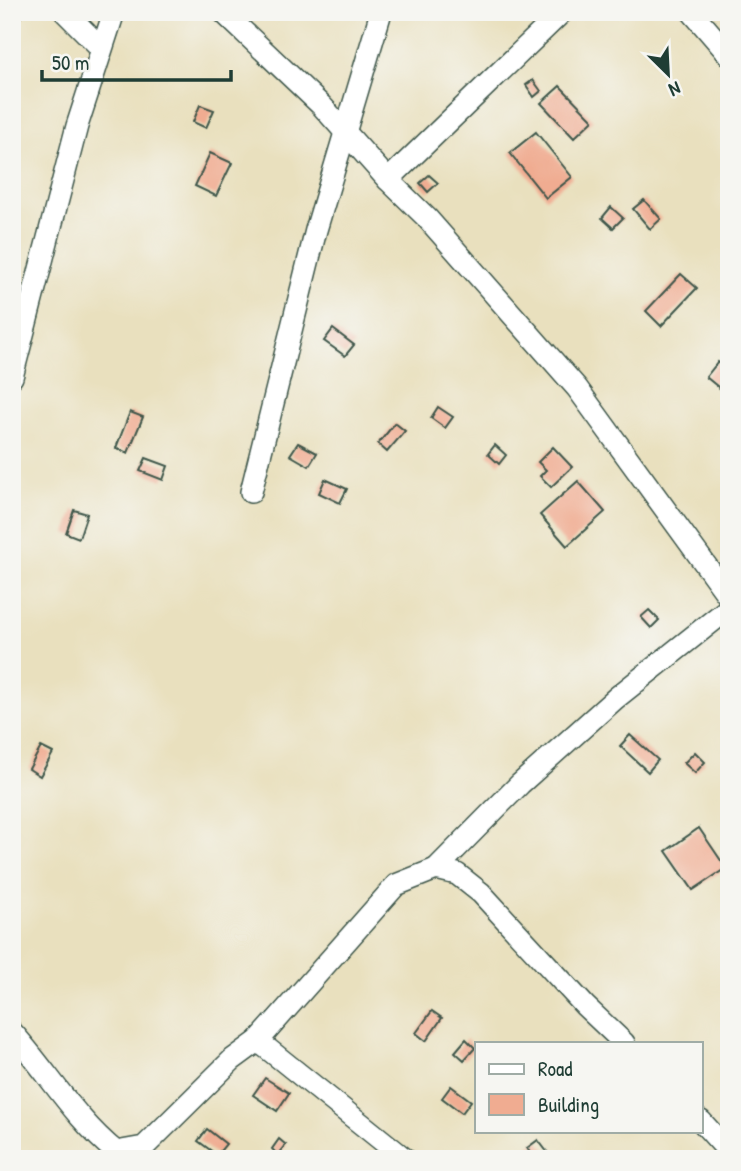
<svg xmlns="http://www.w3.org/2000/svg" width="741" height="1171" viewBox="0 0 741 1171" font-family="'Patrick Hand',sans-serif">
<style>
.building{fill:#f0ac91}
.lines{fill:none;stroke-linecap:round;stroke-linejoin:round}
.minor-casing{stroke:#3d5549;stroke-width:24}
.minor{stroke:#fff;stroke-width:21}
</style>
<rect width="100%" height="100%" fill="#f6f6f2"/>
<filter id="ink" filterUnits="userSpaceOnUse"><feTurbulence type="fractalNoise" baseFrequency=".0143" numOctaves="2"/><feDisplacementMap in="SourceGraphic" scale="14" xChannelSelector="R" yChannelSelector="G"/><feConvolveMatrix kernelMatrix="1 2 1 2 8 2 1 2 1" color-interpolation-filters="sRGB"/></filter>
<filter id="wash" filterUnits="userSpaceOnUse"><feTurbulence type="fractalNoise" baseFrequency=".00686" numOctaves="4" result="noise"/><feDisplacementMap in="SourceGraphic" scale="28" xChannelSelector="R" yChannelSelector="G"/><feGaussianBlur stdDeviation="1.57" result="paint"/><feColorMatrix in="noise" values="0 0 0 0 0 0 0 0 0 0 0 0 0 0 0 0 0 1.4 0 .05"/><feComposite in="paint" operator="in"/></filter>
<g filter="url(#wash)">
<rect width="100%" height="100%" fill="#e9e0be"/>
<g id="blocks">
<g class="building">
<polygon points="12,12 23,12 18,23 12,20"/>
<polygon points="533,80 541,91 534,97 526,85"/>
<polygon points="560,86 593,120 574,138 541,103"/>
<polygon points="200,105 214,110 206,128 193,122"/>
<polygon points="536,132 572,177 546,198 510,153"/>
<polygon points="210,153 232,163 216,196 195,186"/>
<polygon points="429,175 438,183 428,192 420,183"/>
<polygon points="644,200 661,219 650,229 633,209"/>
<polygon points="611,207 623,218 613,228 602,218"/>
<polygon points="681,274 697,288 661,326 646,311"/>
<polygon points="333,329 354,345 345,356 324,341"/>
<polygon points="718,362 729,371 729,396 706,377"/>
<polygon points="438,407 453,417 445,428 431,418"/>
<polygon points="130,412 143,417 128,453 116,448"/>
<polygon points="395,423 405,431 387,452 378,444"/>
<polygon points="298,443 317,453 309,466 290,455"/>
<polygon points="495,445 506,455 499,464 488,454"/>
<polygon points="553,447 572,467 551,487 540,476 546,470 538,462"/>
<polygon points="146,458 168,466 163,480 140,471"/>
<polygon points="325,479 347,489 340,503 319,493"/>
<polygon points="578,481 605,512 567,546 540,515"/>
<polygon points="74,510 87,514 79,538 66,533"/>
<polygon points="649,610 659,620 651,628 641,617"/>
<polygon points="630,735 658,760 648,772 620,746"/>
<polygon points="41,747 53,753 40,776 29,769"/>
<polygon points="695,752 705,762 695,773 684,763"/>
<polygon points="699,828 726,868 693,890 666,851"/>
<polygon points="432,1011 442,1018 426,1041 416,1033"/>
<polygon points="466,1039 475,1048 464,1060 455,1052"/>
<polygon points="265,1078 289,1093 277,1111 253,1095"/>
<polygon points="451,1086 471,1101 462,1113 442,1098"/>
<polygon points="207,1129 226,1144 217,1155 198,1141"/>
<polygon points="279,1139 286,1145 278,1155 272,1149"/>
<polygon points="538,1140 548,1153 540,1159 534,1159 527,1148"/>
</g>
</g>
</g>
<g filter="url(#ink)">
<use href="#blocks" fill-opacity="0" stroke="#3d5549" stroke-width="2"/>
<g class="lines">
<defs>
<g id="minor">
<polyline points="65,12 101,48"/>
<polyline points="223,12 322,106 388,180 427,218 577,388 729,597"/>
<polyline points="692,12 729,55"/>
<polyline points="388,180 562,12"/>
<polyline points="12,377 77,126 114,12"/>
<polyline points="251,492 316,230 381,12"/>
<polyline points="436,869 520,784 616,698 729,608"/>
<path d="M12 1032C47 1071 75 1119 116 1152L144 1147 232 1060 258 1041 396 885 436 869 457 874 481 893 585 1006 624 1043"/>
<polyline points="258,1041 405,1159"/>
<polyline points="701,1121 729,1152"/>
</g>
</defs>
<use href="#minor" class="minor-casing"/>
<use href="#minor" class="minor"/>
</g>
</g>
<rect width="741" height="1171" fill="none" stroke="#f6f6f2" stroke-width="42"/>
<rect x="475" y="1042" width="228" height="91" fill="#f6f6f2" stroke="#a0aca6" stroke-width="2"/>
<rect x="489" y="1064" width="35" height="10" fill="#ffffff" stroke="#a0aca6" stroke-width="2"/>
<text x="538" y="1076" font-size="21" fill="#1f3d34">Road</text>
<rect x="489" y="1094" width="35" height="21" fill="#f0ac91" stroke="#a0aca6" stroke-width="2"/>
<text x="538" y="1112" font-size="21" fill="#1f3d34">Building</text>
<g transform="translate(668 74) rotate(156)" stroke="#f6f6f2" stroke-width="5" paint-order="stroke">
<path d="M0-5L12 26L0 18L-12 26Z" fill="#1f3d34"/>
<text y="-10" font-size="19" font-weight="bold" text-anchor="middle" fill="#1f3d34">N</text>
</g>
<path d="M42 70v10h189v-10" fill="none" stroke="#1f3d34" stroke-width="3.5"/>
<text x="52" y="70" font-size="21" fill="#1f3d34" stroke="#f6f6f2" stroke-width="5" paint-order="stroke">50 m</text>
</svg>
